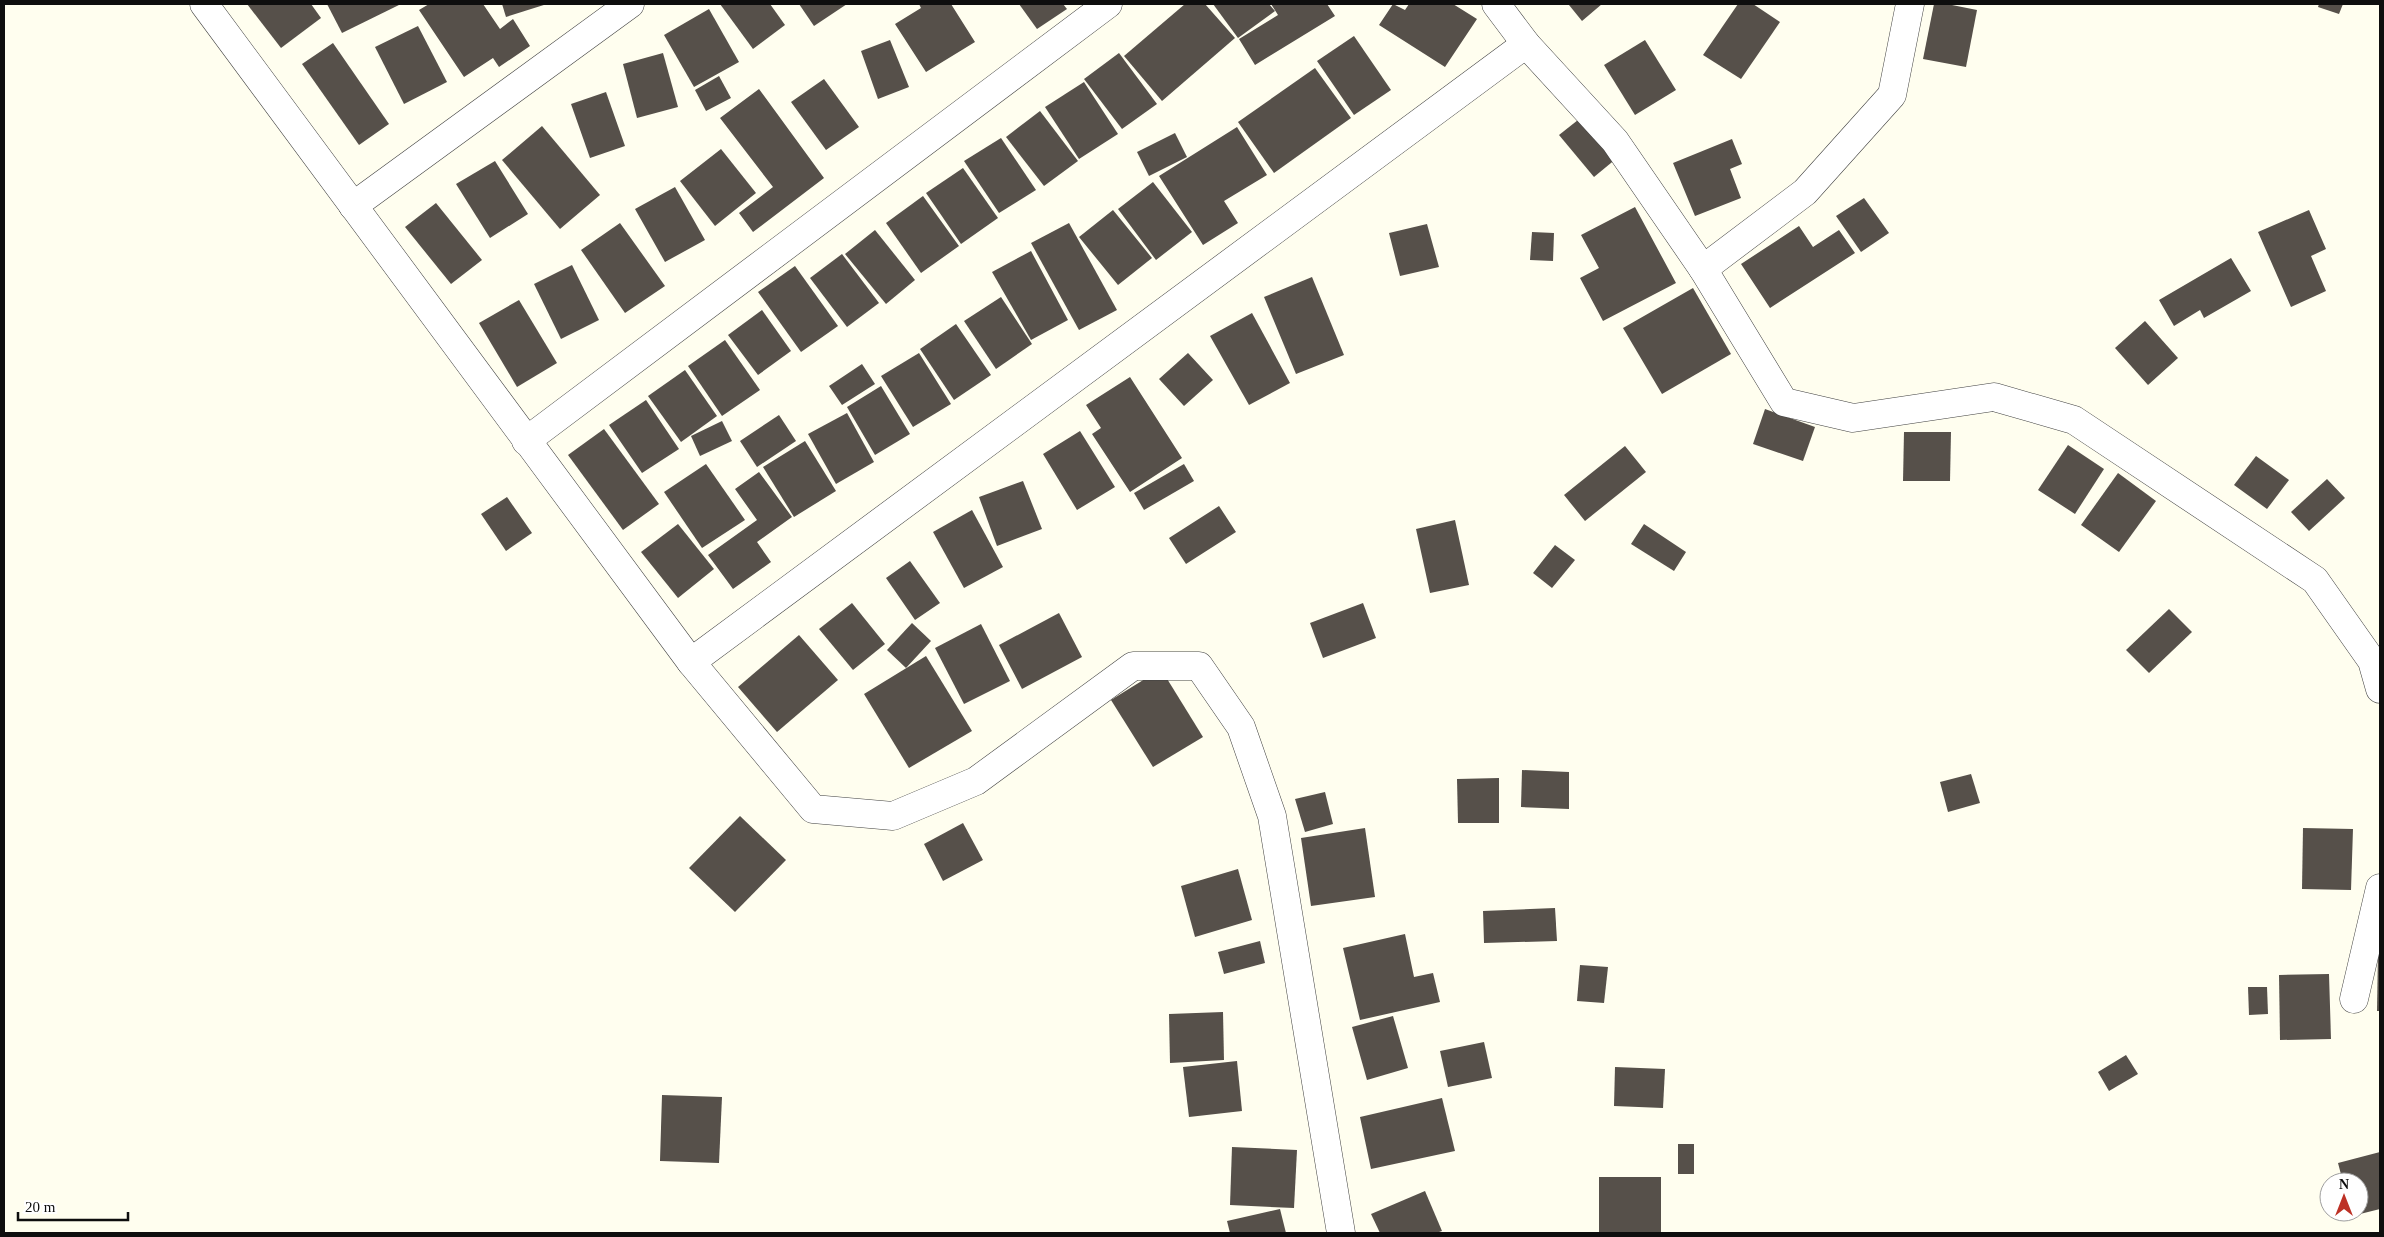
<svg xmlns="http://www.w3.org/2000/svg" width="2384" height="1237" viewBox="0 0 2384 1237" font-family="'Times New Roman',serif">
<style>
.building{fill:#56504a}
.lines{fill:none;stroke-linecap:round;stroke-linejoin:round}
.minor-casing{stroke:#414141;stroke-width:29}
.minor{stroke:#fff;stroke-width:28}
</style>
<rect width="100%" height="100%" fill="#fffeef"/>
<g class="building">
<polygon points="247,4 311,4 321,18 281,48"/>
<polygon points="327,4 401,4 342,33"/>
<polygon points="429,4 483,4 500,29 513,19 530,46 499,67 493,58 464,77 419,10"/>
<polygon points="502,4 547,4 506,17"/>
<polygon points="720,4 770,4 785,25 753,49"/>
<polygon points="799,4 847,4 814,26"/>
<polygon points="919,4 951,4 975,42 926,72 895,24 921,8"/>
<polygon points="1019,4 1063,4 1067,9 1037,29"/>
<polygon points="1185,4 1205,4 1235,38 1162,101 1124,56"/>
<polygon points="1213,4 1269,4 1275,11 1238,38"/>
<polygon points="1271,4 1327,4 1335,16 1255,65 1239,39 1278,15"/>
<polygon points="1393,4 1405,10 1409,4 1453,4 1477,19 1445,67 1379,25"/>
<polygon points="1570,4 1602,4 1582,21 1569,5"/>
<polygon points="1738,4 1753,4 1780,22 1741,79 1703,55"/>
<polygon points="1934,4 1947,4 1977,10 1966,67 1923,59"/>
<polygon points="2319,4 2343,4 2339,14 2318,7"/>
<polygon points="709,9 739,62 694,87 664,35"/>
<polygon points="418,26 447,82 404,104 375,47"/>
<polygon points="1354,36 1391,90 1354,115 1317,61"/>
<polygon points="890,40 909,87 878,99 861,51"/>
<polygon points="1645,40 1676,90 1635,115 1604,65"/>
<polygon points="333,43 389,124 359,145 302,64"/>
<polygon points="663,53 678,107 637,118 623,64"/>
<polygon points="1119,53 1157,104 1122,129 1084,79"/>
<polygon points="1315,68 1351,118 1274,173 1238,122"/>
<polygon points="719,76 731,98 706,111 695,90"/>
<polygon points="824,79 859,127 826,150 791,102"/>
<polygon points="1084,82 1118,134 1079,159 1045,107"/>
<polygon points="759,89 824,178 753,232 739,213 773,187 720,118"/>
<polygon points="606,92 625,146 590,158 571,104"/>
<polygon points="1040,111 1078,161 1044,186 1006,137"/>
<polygon points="1583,116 1617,158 1594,177 1559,135"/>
<polygon points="542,126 600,195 560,229 502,160"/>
<polygon points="1237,127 1267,175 1224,201 1238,223 1203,245 1159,176"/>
<polygon points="1175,133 1187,157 1149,176 1137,152"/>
<polygon points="1001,138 1036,190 999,213 964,161"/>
<polygon points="1732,139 1742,164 1730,169 1741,198 1695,216 1673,163"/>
<polygon points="721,149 756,193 715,226 680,181"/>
<polygon points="495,161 528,214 490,238 456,184"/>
<polygon points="963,168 998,218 961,244 926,193"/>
<polygon points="1153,182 1192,232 1156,260 1118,209"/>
<polygon points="675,187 705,240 665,262 635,209"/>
<polygon points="923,196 959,246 921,273 886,223"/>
<polygon points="1864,198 1889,233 1861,252 1836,216"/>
<polygon points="436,203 482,260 451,284 405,227"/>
<polygon points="1635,207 1676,283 1603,321 1580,278 1599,268 1581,235"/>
<polygon points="1113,210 1152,258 1118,285 1079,237"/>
<polygon points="2309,210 2326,249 2311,256 2326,291 2291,307 2258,232"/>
<polygon points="620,223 665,286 625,313 581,250"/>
<polygon points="1069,223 1117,310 1079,330 1031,243"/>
<polygon points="1427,224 1439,267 1400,276 1389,233"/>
<polygon points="1799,226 1813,247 1839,230 1855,253 1770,308 1741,264"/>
<polygon points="875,230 915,280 886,304 845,254"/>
<polygon points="1532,232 1554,233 1553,261 1530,260"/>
<polygon points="1031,251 1068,320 1031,340 992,272"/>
<polygon points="842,254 879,303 847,327 810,278"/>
<polygon points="2231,258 2251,291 2204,318 2200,310 2174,326 2159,300"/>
<polygon points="572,265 599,320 561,339 534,284"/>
<polygon points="795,266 838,326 801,352 758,292"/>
<polygon points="1312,277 1344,355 1296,374 1264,297"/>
<polygon points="1693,288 1731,354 1662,394 1623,328"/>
<polygon points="1001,297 1032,344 996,369 964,321"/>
<polygon points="519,300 557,363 517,387 479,323"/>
<polygon points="762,310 791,351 758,375 728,335"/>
<polygon points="1252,313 1290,383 1249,405 1210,336"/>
<polygon points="2145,321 2178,358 2148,385 2115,348"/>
<polygon points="956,324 991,375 954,400 920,349"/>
<polygon points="725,340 760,390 722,416 688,366"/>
<polygon points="919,353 951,404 913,427 881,376"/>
<polygon points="1188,353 1213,380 1184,406 1159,379"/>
<polygon points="862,364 875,384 842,405 829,386"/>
<polygon points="685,370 717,416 681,442 648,396"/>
<polygon points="1130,377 1182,458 1130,492 1092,434 1101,428 1086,405"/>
<polygon points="881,386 910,434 875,455 847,407"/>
<polygon points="646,400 679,449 642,473 609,425"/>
<polygon points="1765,409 1815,427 1803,461 1753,444"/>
<polygon points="847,413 874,462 836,484 808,434"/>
<polygon points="779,415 796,441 757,467 740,441"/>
<polygon points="722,421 732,441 700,456 691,436"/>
<polygon points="604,429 659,504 623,530 568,455"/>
<polygon points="1080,431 1115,487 1077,510 1043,454"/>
<polygon points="1904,432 1951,432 1950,481 1903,481"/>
<polygon points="805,441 836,491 794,517 763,467"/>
<polygon points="2068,445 2104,469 2075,514 2038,490"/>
<polygon points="1625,446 1646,472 1585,521 1564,495"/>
<polygon points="2256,456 2289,480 2267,509 2234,485"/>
<polygon points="706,464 745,520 702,548 664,492"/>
<polygon points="1184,464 1194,481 1144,510 1134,493"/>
<polygon points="759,472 792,517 757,542 771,562 733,589 708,555 757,520 735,489"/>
<polygon points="2118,473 2156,501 2119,552 2081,525"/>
<polygon points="2327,479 2345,498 2309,531 2291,512"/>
<polygon points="1023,481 1042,529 997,546 979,497"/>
<polygon points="507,497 532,533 506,551 481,514"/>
<polygon points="1219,506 1236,532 1186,564 1169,538"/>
<polygon points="972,510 1003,567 964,588 933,532"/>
<polygon points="1455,520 1469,585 1430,593 1416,529"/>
<polygon points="678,524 714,569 678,598 641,552"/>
<polygon points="1644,524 1686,552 1674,571 1631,544"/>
<polygon points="1555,545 1575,560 1552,588 1533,573"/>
<polygon points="910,561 940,603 915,620 886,578"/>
<polygon points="852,603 885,644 853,670 819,629"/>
<polygon points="1363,603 1376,638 1323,658 1310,623"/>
<polygon points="2169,609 2192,632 2149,673 2126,650"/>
<polygon points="1059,613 1082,657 1022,689 999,645"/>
<polygon points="912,623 931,641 906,668 887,650"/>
<polygon points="981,624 1010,681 964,704 935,648"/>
<polygon points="799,635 838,680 777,732 738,687"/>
<polygon points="926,656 972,731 909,768 864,694"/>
<polygon points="1161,669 1203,737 1153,767 1111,700"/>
<polygon points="1522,770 1569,772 1569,809 1521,807"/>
<polygon points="1971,774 1980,803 1948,812 1940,782"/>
<polygon points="1499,778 1499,823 1458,823 1457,779"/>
<polygon points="1325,792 1333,824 1305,832 1295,799"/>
<polygon points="740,816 786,860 735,912 689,868"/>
<polygon points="963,823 983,860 943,881 924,844"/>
<polygon points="1365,828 1375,897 1311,906 1301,838"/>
<polygon points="2303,828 2353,829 2351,890 2302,889"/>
<polygon points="1238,869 1252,920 1195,937 1181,886"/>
<polygon points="1555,908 1557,941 1484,943 1483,911"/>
<polygon points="1405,934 1414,977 1433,973 1440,1002 1360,1020 1343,948"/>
<polygon points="1260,941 1265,963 1224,974 1218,952"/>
<polygon points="2378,951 2380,951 2380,1011 2377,1011"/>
<polygon points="1580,965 1608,967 1604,1003 1577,1001"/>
<polygon points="2329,974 2331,1039 2280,1040 2279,975"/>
<polygon points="2248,987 2267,987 2268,1014 2249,1015"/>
<polygon points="1223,1012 1224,1060 1170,1063 1169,1014"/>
<polygon points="1393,1016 1408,1068 1367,1080 1352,1027"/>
<polygon points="1484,1042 1492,1078 1448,1087 1440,1051"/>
<polygon points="2126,1055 2138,1074 2109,1091 2098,1072"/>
<polygon points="1237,1061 1242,1111 1189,1117 1183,1067"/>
<polygon points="1615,1067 1665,1069 1663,1108 1614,1106"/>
<polygon points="662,1095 722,1097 719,1163 660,1161"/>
<polygon points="1442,1098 1455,1151 1371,1169 1360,1117"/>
<rect x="1678" y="1144" width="16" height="30"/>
<polygon points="1232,1147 1297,1150 1294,1208 1230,1205"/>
<polygon points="2380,1152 2380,1209 2352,1216 2351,1212 2359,1212 2359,1182 2343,1182 2338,1163"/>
<rect x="1599" y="1177" width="62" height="56"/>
<polygon points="1425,1191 1442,1231 1436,1233 1380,1233 1371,1214"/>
<polygon points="1280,1209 1286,1233 1230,1233 1227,1221"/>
</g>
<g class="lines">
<defs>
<g id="minor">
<polyline points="204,4 691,662 813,809 893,816 976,781 1133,666 1199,666 1241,727 1272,816 1341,1233"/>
<polyline points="1496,4 1526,44 1615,141 1703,269 1784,402 1853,418 1994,397 2074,420 2315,580 2372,661 2380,689"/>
<polyline points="353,206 630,4"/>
<polyline points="1703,269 1805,192 1892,95 1910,4"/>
<polyline points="526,441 1108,4"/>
<polyline points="691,662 1526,44"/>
<polyline points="2354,999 2380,888"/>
</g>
</defs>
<use href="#minor" class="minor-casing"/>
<use href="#minor" class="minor"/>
</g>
<rect width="2384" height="1237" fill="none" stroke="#0e0e0e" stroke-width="10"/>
<g transform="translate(2344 1197)"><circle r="24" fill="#ffffff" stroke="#9f9f9f"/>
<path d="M0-4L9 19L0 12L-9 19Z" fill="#bd3126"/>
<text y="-8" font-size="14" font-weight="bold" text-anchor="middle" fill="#0e0e0e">N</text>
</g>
<path d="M18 1212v8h110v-8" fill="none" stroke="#0e0e0e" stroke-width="2.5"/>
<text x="25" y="1212" font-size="15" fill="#0e0e0e" stroke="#ffffff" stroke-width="4" paint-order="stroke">20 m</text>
</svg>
